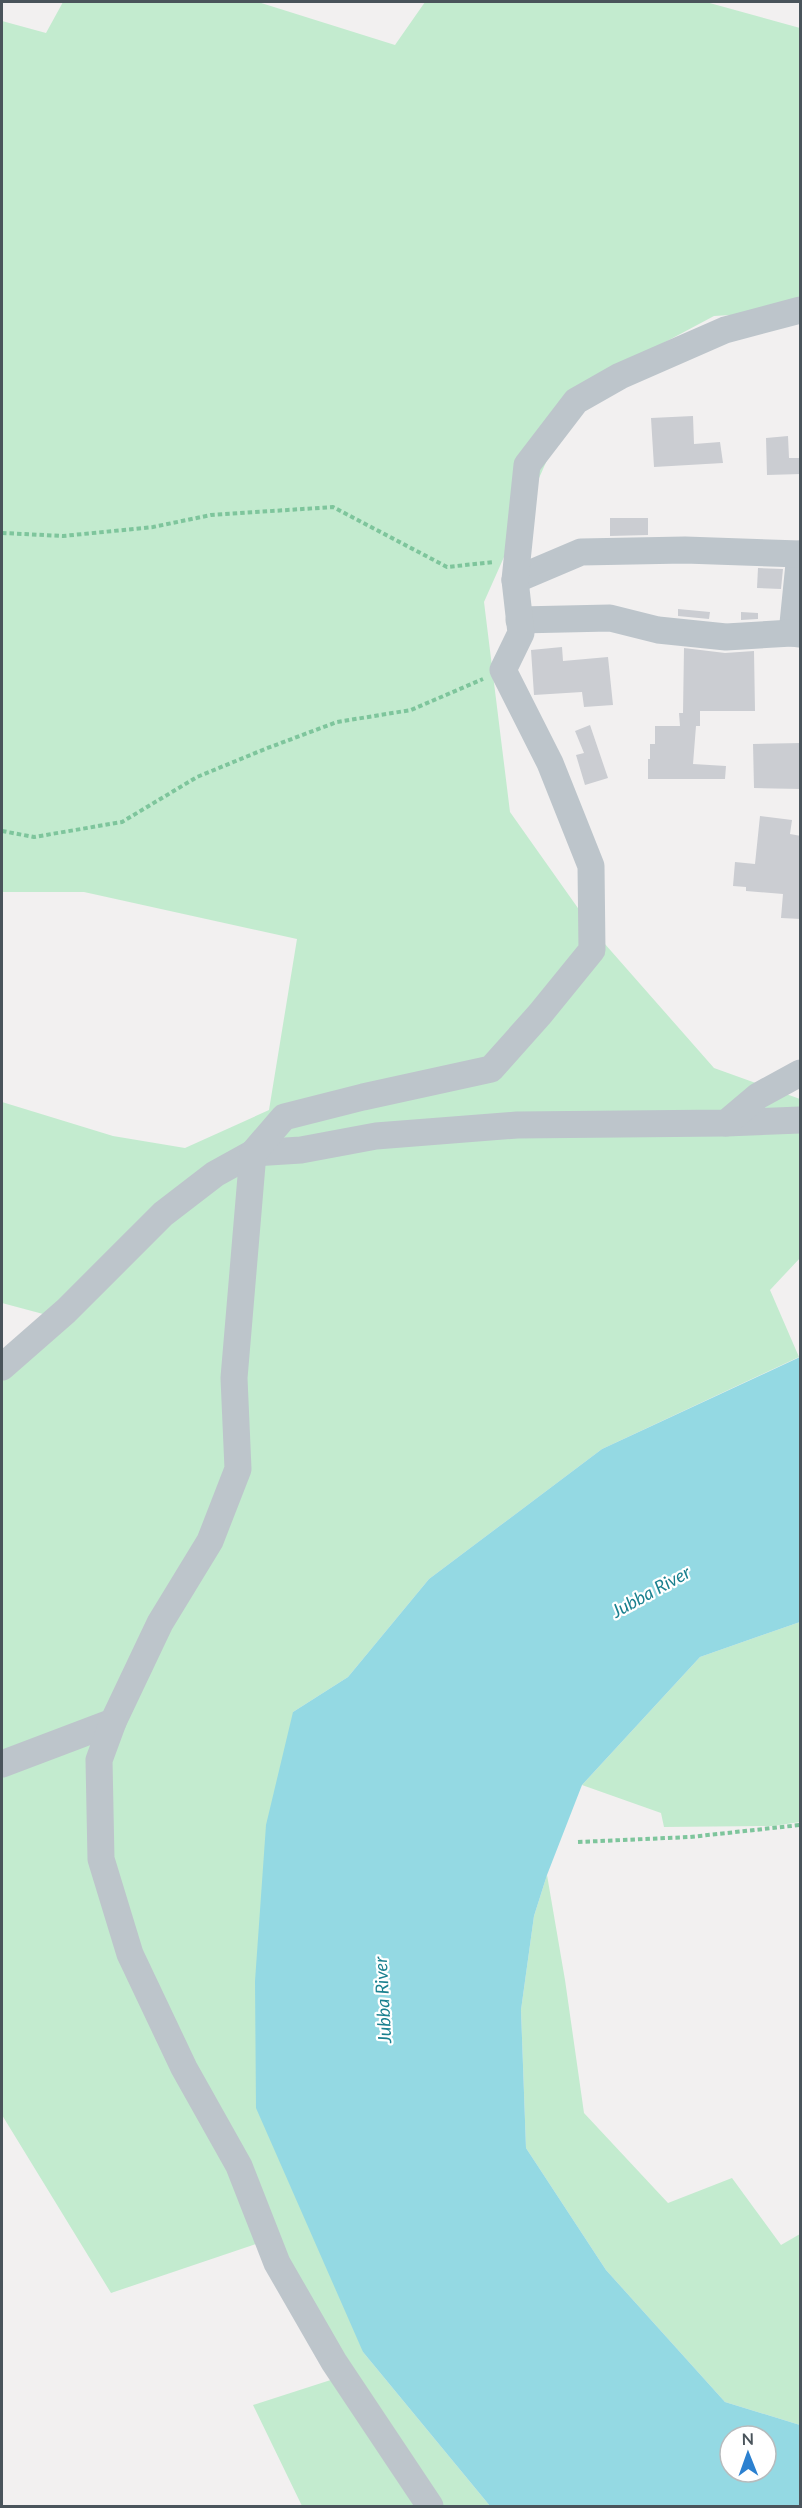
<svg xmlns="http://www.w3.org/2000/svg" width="802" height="2508" viewBox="0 0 802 2508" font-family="Lato,sans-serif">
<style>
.green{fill:#c3ebcf}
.water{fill:#94d9e3;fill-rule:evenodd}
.building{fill:#cbcdd2}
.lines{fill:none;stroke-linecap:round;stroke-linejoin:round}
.path{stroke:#7ec59c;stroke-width:4;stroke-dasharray:4.5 3;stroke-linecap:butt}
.minor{stroke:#bdc5cb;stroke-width:27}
.labels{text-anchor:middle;stroke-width:4.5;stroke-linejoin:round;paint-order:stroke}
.water-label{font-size:18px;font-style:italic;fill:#1a808f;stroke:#fff}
</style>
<rect width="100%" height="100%" fill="#f2f0f0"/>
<g class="green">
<polygon points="63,2 258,2 395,45 425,2 706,2 800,28 800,311 714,316 579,388 484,602 510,812 597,935 714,1068 800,1099 800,1258 770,1290 799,1357 602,1449 429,1579 348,1677 293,1712 363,2352 490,2506 302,2506 253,2405 340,2377 268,2240 111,2293 2,2115 2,1374 73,1322 2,1303 2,1102 113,1136 185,1148 269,1110 297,939 84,892 2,892 2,21 46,33"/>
<polygon points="800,1622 800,1822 773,1826 664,1827 661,1813 582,1785 700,1657"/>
<polygon points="547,1875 565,1980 584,2113 668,2203 732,2178 781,2245 800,2234 800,2425 725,2402 606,2270 526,2148 521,2010 534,1916"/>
</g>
<path class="water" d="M800 1357V1622L700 1657 582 1785 547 1875 534 1916 521 2010 526 2148 606 2270 725 2402 800 2425V2506H490L363 2352 256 2108 255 1981 266 1825 293 1712 348 1677 429 1579 602 1449ZM730 2436H766V2472H730Z"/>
<g class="building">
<polygon points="693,416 694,444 720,442 723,463 654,467 651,418"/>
<polygon points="788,436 789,458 801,458 801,474 767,475 766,438"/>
<polygon points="610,518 648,518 648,535 610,536"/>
<polygon points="758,568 783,569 781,589 757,588"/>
<polygon points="678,609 710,612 709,619 678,616"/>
<polygon points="741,612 758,613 758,619 741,620"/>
<polygon points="562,647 563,661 608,657 613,705 584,707 582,692 534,695 531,650"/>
<polygon points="684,648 725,653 754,651 755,711 700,711 700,726 696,726 693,764 726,766 725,779 648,779 648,759 650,759 650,744 655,744 655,726 680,726 679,713 683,713"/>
<polygon points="590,725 608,778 585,785 576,755 584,753 575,731"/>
<polygon points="801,743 801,789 754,788 753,744"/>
<polygon points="760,816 792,820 790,834 801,836 801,919 781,918 783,894 746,891 746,887 733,886 735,862 755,864"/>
</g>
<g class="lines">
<g class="path">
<polyline points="2,533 63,536 153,527 211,515 333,507 447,567 494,562"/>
<polyline points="2,831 34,837 122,822 197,777 265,749 337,722 411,710 483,679"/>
<polyline points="578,1842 690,1837 800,1825"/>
</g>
<g class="minor">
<polyline points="800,554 792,633 800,634"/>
<polyline points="515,580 581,552 685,550 800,554"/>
<polyline points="519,620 610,618 658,630 726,637 792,633"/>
<polyline points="726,1123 800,1120"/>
<polyline points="2,1367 66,1311 163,1214 215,1174 253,1153 301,1150 376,1136 517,1125 726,1123 758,1096 800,1073"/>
<polyline points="2,1764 113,1722"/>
<polyline points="430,2506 334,2362 277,2263 239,2166 184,2068 130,1954 101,1859 99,1760 113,1722 160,1623 210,1541 238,1469 234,1378 253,1153 284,1117 363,1097 491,1069 540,1014 592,950 591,866 550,763 503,670 521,633 515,580 527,465 576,401 620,376 725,330 800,310"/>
</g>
</g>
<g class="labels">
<g class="water-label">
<text transform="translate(651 1592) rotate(-29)" y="6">Jubba River</text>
<text transform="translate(383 2000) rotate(-93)" y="6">Jubba River</text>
</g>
</g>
<rect width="802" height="2508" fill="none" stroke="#4a545b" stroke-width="6"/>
<g transform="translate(748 2454) rotate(359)"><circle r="28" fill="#ffffff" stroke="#b7bbbd" stroke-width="1.5"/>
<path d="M0-4.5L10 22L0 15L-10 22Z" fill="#2c81d0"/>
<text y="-9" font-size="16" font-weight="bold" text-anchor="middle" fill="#4a545b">N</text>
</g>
</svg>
